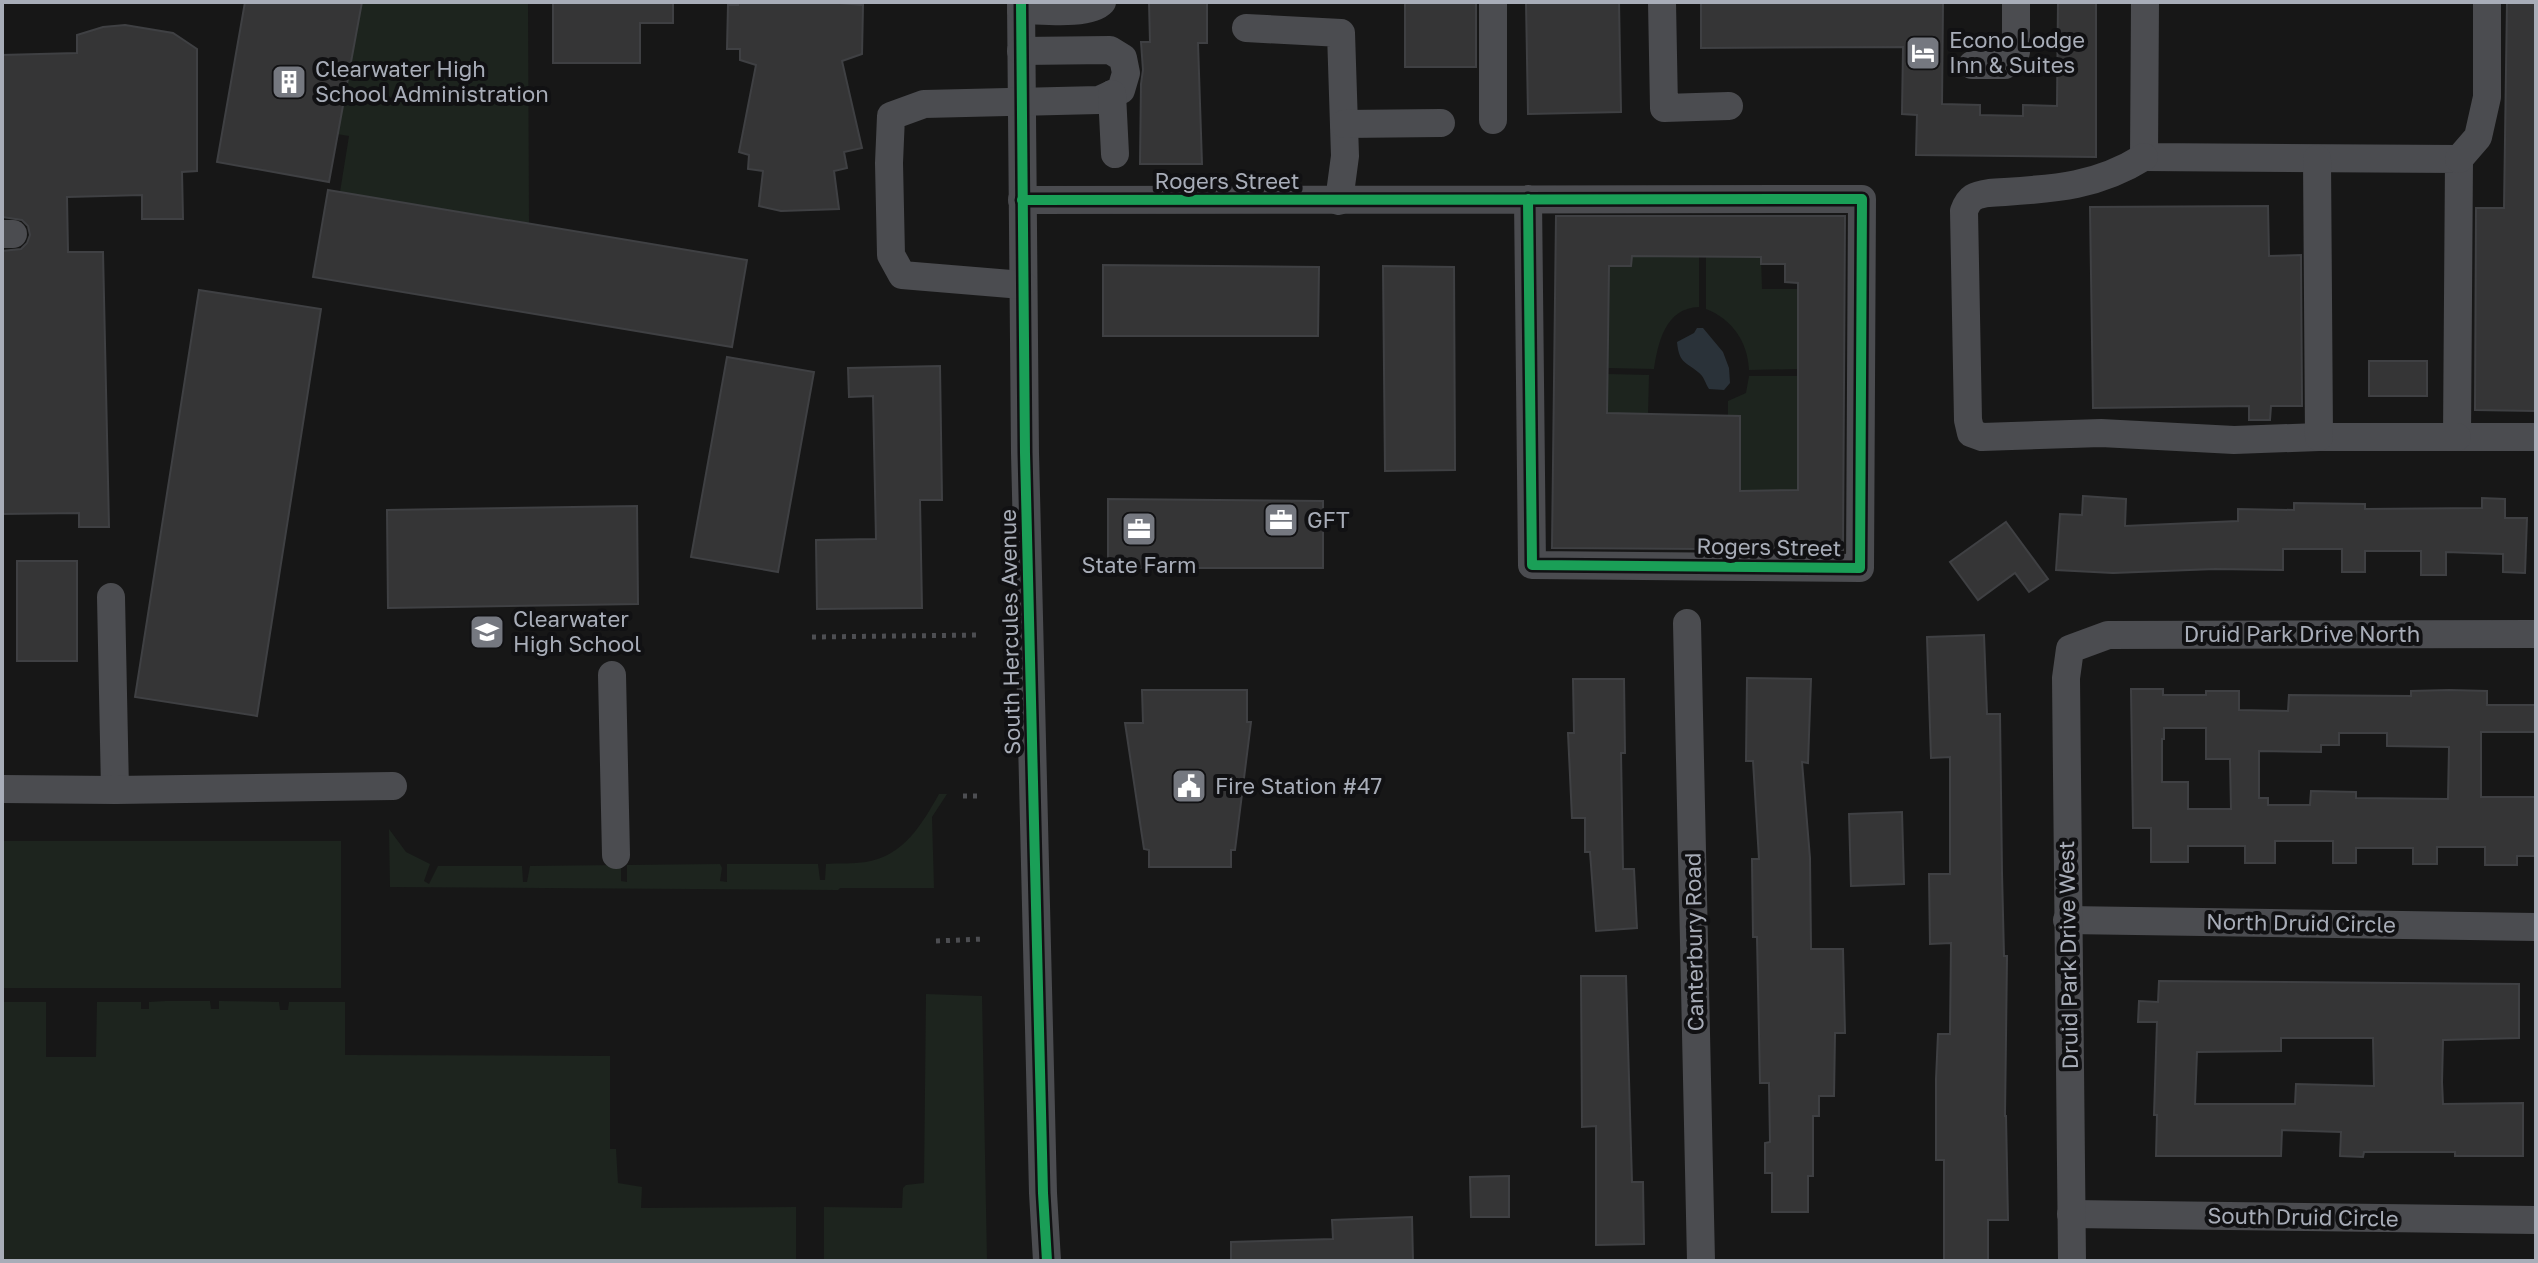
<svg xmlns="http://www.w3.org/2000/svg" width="2538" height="1263" viewBox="0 0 2538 1263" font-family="'Golos Text',sans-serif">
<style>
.green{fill:#1d241e}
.water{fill:#2a3239}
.building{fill:#353536;stroke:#3f4043;stroke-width:2;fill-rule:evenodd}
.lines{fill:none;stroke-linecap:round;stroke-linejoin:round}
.path{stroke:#4d4e52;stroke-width:5;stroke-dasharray:4 6;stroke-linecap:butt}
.minor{stroke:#4b4c50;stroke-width:28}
.cycleway-casing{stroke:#111113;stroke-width:15}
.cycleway{stroke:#1a9f57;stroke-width:10}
.labels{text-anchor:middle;stroke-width:8;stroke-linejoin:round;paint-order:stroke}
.poi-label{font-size:22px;fill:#a8adb8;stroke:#111113;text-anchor:start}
.street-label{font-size:22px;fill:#a8adb8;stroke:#111113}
</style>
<rect width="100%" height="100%" fill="#171717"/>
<g class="green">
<polygon points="358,2 528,2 529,223 340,192 349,136 337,134"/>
<path d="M1632 256 1699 257V307C1665 308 1658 343 1654 369L1608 368 1609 266H1631Z"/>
<path d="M1706 257H1761L1762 289H1798V369L1749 370C1748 342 1732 319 1706 309Z"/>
<polygon points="1608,374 1649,375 1648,415 1606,489"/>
<polygon points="1749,376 1798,376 1798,490 1738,499 1740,416 1728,416 1728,401 1746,393"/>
<path d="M939 794H947L932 817 934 888H840L838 890 390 887 389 829 406 852 430 864 424 881 429 884 438 866H522L523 882H527L530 866 621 865V881L627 882V865L720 864 722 868 720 881 727 882V864H818L820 880H825L826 864C839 863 853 864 866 862 904 856 922 824 939 794Z"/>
<rect x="2" y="841" width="339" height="147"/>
<polygon points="926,994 982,996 987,1261 824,1261 824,1207 902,1208 903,1188 906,1185 924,1183"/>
<polygon points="166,1001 210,1001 211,1009 219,1009 219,1001 279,1002 280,1010 288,1010 289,1002 345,1002 345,1055 610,1056 610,1149 616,1149 618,1183 642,1187 641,1208 796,1207 796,1261 2,1261 2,1002 46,1002 46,1057 96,1057 97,1002 141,1002 141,1009 149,1009 149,1002"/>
</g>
<path class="water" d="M1697 328H1703L1723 352 1729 368 1730 383 1724 390 1709 389C1705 383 1704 376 1698 372 1684 361 1679 362 1677 342L1694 333Z"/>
<g class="building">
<polygon points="245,2 362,2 329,182 217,162"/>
<polygon points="553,2 673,2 673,23 640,23 640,63 553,63"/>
<polygon points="738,2 828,2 863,5 862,54 842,61 862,148 844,152 847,168 834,171 839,209 781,211 759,206 763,171 748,169 749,155 739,152 756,65 740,60 740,49 727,49 728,5 738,5"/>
<polygon points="1149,2 1207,2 1207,43 1198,43 1202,164 1140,164 1141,84 1143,70 1141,42 1150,42"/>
<rect x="1405" y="2" width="71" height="65"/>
<polygon points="1526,2 1619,2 1621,112 1528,114"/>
<polygon points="1701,2 1943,2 1942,104 1980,105 1980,115 2023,116 2023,105 2057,106 2058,2 2096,2 2096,157 1916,155 1917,115 1902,114 1903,47 1701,48"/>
<polygon points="2507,2 2536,2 2536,411 2475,410 2476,208 2504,208"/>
<polygon points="125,25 173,33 197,49 197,171 182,172 183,219 142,219 142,195 67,197 68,252 103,252 109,527 79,527 79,513 2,514 2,251 21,249 27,243 30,235 28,226 22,220 2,217 2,55 77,53 77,35 103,27"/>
<polygon points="328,190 747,260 732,347 313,277"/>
<polygon points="2268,206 2269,256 2301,255 2302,406 2271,406 2270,420 2249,420 2249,406 2093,408 2090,207"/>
<path d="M1556 216H1845L1843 550 1552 548ZM1632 256 1761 257V264H1785V282L1798 283V490L1740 491V416L1607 413 1609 266H1631Z"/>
<polygon points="1103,265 1319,267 1318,336 1103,336"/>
<polygon points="1383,266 1454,267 1455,470 1385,471"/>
<polygon points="199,290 321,309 257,716 135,697"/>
<polygon points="727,357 814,372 778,572 691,557"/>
<rect x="2369" y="361" width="58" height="35"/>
<polygon points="940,366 942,500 920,500 922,608 817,609 816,540 876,539 873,396 849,397 848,368"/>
<polygon points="2083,496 2126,499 2125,526 2238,521 2238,509 2294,510 2294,503 2365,504 2365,509 2482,508 2482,498 2505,499 2505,518 2527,518 2525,573 2503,572 2503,554 2446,552 2446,575 2421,575 2421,551 2365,551 2365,572 2342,572 2342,549 2283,549 2283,570 2215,569 2113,573 2056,570 2060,514 2082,515"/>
<polygon points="1108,499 1323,501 1323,568 1108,568"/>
<polygon points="637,506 638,604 388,608 387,510"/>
<polygon points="2006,522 2048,579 2029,592 2015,573 1978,600 1950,562"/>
<rect x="17" y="561" width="60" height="100"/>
<polygon points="1984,635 1987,714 2000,714 2002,873 2004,956 2007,956 2005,1116 2006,1116 2008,1220 1988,1220 1988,1261 1944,1261 1944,1160 1936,1160 1936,1079 1938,1034 1950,1034 1951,943 1930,944 1929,874 1950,874 1950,757 1931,758 1927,637"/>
<polygon points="1747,678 1811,679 1808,763 1802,762 1810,858 1811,949 1843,949 1845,1033 1835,1033 1834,1096 1819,1096 1819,1116 1813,1116 1813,1176 1808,1176 1808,1212 1772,1212 1772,1173 1765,1173 1765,1143 1770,1142 1769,1083 1760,1083 1757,937 1753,937 1752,859 1759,859 1753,761 1746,761"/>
<polygon points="1573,679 1624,679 1625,753 1621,753 1623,869 1634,869 1637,928 1596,931 1590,852 1585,852 1585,818 1572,818 1568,733 1574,733"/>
<path d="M2131 689H2163V695H2206V691H2239V710L2288 711 2289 695 2411 696V691L2449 690 2487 691V705H2536V732H2481V797H2536V856H2517V865H2485V847H2437V864H2413V848H2356V863H2333V841H2275V863H2245V846H2188V862H2151V828H2133ZM2164 728H2206V759H2230L2231 809H2188V782H2162V739H2164ZM2339 733H2387V746L2449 747 2448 799 2356 798V792L2311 791 2310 805H2268V798H2259V751L2321 752V745H2339Z"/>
<polygon points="1142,690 1247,690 1247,722 1251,722 1235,850 1231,850 1231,867 1149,867 1149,850 1144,849 1125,723 1143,723"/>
<polygon points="1902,812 1904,884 1851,886 1849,814"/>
<polygon points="1581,976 1626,976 1632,1182 1643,1182 1644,1244 1596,1245 1596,1126 1582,1127"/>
<path d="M2159 981 2519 984V1038L2443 1040 2442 1082 2443 1104 2523 1103V1156H2455V1152H2364L2363 1157 2340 1156 2341 1132 2282 1130 2281 1156H2156L2157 1115H2154L2157 1022H2138L2139 1001 2158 1002ZM2281 1038H2373L2374 1086 2296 1084 2295 1104H2195L2197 1052 2281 1051Z"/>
<polygon points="1509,1176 1509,1217 1471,1217 1470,1177"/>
<polygon points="1412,1217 1413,1261 1231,1261 1231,1242 1333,1239 1332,1220"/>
</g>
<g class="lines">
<g class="path">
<polyline points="812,637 979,635"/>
<polyline points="963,796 982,796"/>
<polyline points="936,941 985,939"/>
</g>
<g class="minor">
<polyline points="1021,2 1025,453 1043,1193 1047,1261"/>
<polyline points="1493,2 1493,120"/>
<polyline points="1662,2 1664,108 1729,106"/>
<polyline points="2145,2 2144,157 2459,159 2457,437 2536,437"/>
<path d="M1021 10C1040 10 1089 16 1102 2"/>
<polyline points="1246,28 1341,33 1345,156 1339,201"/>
<polyline points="1021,51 1110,50 1123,58 1126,73 1121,90 1099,100 924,104 891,116 889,163 891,255 902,275 1023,285"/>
<polyline points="1972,65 2005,65 2016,52 2016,2"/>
<polyline points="1112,94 1115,154"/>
<polyline points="1344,124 1441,123"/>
<path d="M2144 157C2093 189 2047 189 1989 193 1975 195 1969 197 1964 211L1968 420 1971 433 1982 437 2101 433 2234 440 2319 437H2457"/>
<polyline points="2317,159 2319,437"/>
<polyline points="2459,159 2478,137 2487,97 2487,2"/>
<polyline points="1022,200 1862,199 1860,568 1532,565 1528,199"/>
<polyline points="2,234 13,234"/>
<polyline points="111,597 115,790"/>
<polyline points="1687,623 1701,1261"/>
<polyline points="612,675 616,855"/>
<polyline points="2,789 115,790 393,786"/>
<polyline points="2067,920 2536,927"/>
<polyline points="2071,1214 2536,1220"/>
<polyline points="2072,1261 2066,678 2070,649 2108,635 2536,634"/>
</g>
<defs>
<g id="cycleway">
<polyline points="1021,2 1025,453 1043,1193 1047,1261"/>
<polyline points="1022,200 1862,199 1860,568 1532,565 1528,199"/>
</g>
</defs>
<use href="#cycleway" class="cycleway-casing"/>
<use href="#cycleway" class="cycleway"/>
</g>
<defs>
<symbol id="hotel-square" viewBox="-11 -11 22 22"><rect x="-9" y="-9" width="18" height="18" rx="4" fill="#757880" stroke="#111113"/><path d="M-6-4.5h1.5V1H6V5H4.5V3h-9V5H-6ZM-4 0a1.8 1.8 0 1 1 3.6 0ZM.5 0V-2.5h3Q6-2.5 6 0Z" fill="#fff"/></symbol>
<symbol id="building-square" viewBox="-11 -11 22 22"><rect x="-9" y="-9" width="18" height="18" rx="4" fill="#757880" stroke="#111113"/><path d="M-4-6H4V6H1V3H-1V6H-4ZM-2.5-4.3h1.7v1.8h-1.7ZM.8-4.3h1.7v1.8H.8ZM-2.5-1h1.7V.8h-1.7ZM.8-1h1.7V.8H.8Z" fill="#fff"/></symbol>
<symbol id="office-square" viewBox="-11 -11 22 22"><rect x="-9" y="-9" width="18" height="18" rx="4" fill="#757880" stroke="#111113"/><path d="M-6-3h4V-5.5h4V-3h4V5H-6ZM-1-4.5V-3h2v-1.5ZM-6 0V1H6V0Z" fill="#fff"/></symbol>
<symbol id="school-square" viewBox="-11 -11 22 22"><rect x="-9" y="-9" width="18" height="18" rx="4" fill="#757880" stroke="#111113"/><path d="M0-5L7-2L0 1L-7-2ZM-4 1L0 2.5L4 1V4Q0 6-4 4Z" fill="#fff"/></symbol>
<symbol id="civic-square" viewBox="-11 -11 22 22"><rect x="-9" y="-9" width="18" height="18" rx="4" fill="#757880" stroke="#111113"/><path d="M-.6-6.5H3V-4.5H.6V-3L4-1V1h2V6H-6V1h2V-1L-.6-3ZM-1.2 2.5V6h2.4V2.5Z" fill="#fff"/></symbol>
</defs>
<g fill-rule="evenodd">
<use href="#hotel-square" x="1903" y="33" width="40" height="40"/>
<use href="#building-square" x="269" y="62" width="40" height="40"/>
<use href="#office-square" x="1261" y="500" width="40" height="40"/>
<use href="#office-square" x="1119" y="509" width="40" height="40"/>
<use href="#school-square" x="467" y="612" width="40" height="40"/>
<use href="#civic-square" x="1169" y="766" width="40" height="40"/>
</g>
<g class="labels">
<g class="poi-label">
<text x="1949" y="48">Econo Lodge<tspan x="1949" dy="25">Inn &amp; Suites</tspan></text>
<text x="315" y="77">Clearwater High<tspan x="315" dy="25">School Administration</tspan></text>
<text x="1307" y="528">GFT</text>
<text x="1139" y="573" text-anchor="middle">State Farm</text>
<text x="513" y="627">Clearwater<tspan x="513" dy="25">High School</tspan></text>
<text x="1215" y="794">Fire Station #47</text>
</g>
<g class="street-label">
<text x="1227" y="189">Rogers Street</text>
<text transform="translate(1769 547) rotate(1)" y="8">Rogers Street</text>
<text transform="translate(1010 632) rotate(-91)" y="8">South Hercules Avenue</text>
<text x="2302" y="642">Druid Park Drive North</text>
<text transform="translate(2301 923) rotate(1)" y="8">North Druid Circle</text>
<text transform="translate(1694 942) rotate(-91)" y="8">Canterbury Road</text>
<text transform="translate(2068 955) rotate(-91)" y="8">Druid Park Drive West</text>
<text transform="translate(2303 1217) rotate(1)" y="8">South Druid Circle</text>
</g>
</g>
<rect width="2538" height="1263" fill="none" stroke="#a8adb8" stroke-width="8"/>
</svg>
